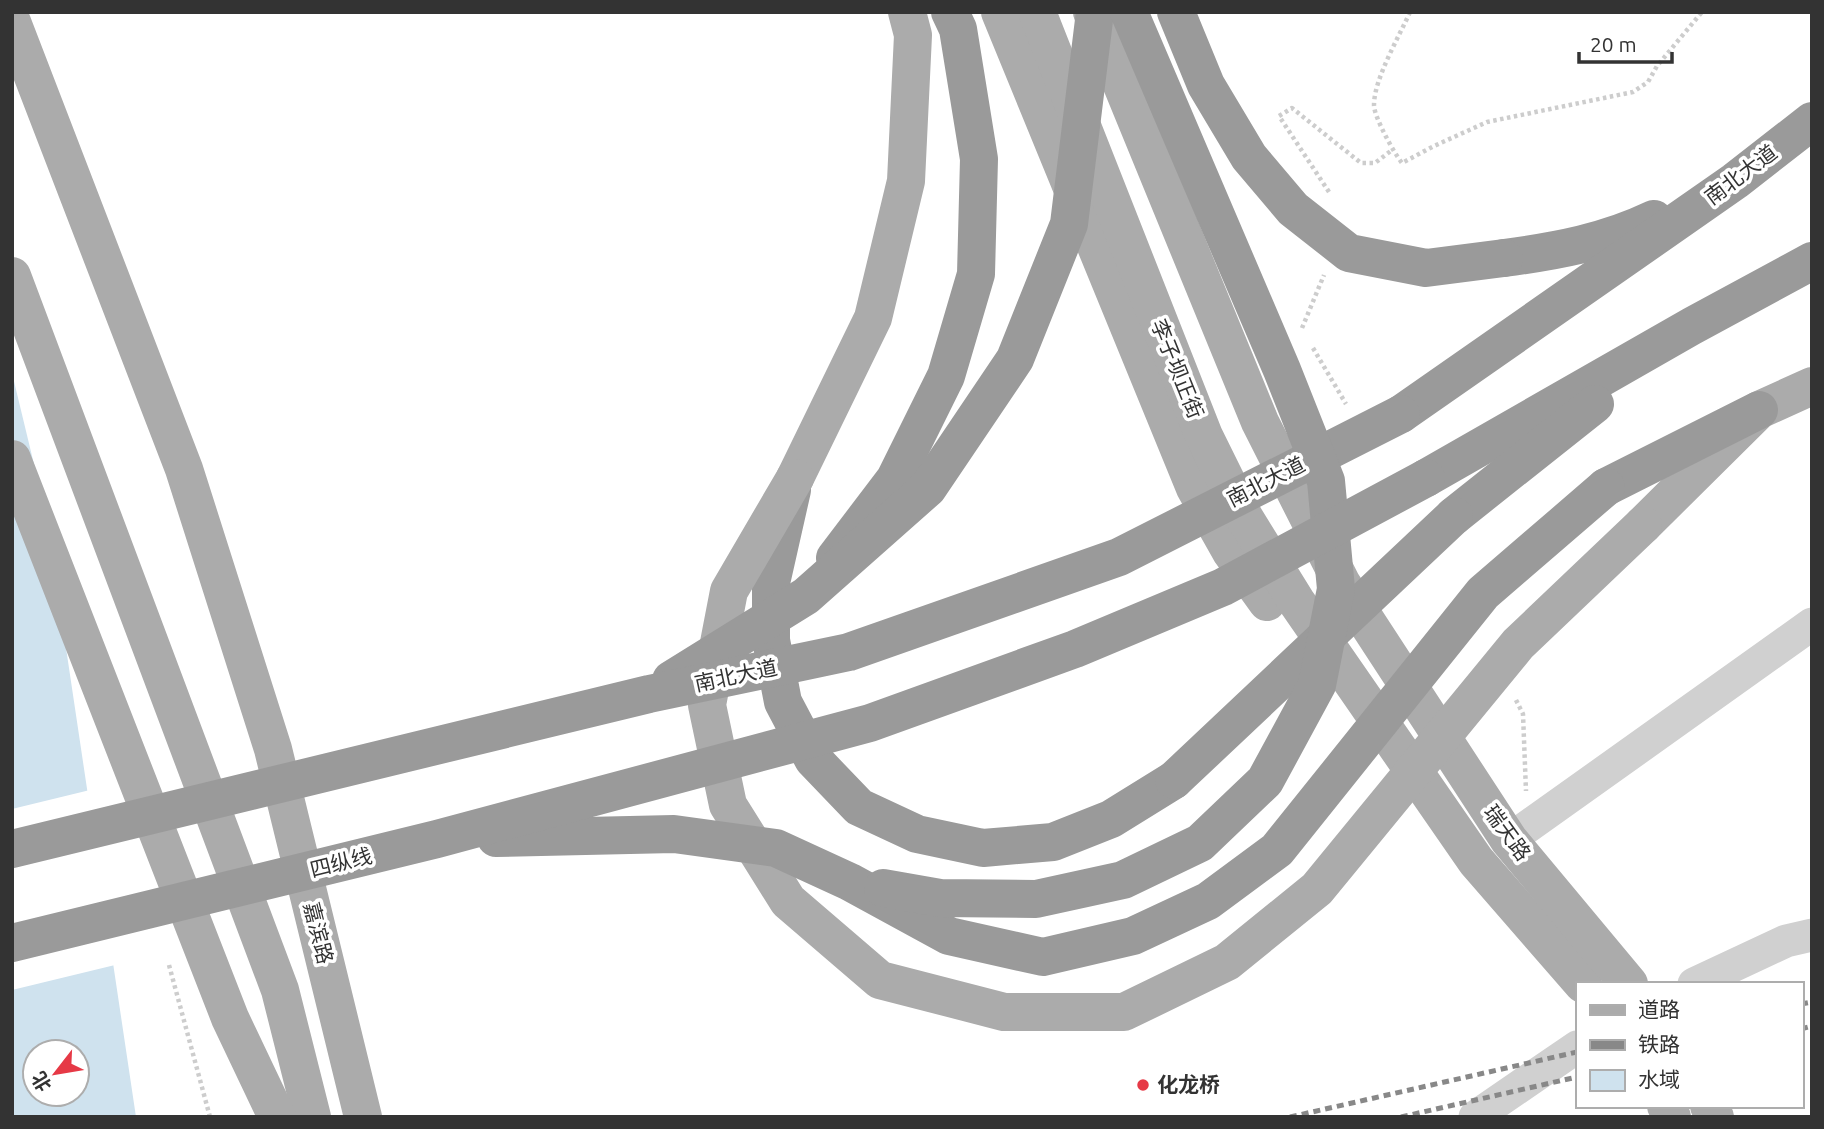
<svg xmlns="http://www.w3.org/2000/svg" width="1824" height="1129" viewBox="0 0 1824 1129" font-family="Ubuntu,'Noto Sans SC',sans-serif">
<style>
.water{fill:#cfe2ee;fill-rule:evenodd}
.pier{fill:#fff}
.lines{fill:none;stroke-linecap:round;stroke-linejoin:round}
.path{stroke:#cdcdcd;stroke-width:4.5;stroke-dasharray:3.5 3.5;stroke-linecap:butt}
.minor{stroke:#d0d0d0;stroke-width:33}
.major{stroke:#ababab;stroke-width:38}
.highway{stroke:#9a9a9a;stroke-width:38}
.rail{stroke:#888;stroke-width:5;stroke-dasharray:7 5;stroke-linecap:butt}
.major-bridge{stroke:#ababab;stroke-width:38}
.highway-bridge{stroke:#9a9a9a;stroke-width:38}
.poi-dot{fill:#e63946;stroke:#fff;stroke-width:2.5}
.labels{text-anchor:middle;stroke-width:7;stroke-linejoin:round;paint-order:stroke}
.street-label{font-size:21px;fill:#333;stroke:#fff}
.poi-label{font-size:21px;font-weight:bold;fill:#333;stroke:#fff;text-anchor:start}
</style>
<rect width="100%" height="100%" fill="#fff"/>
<path class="water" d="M12 373 46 514 136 1117H12ZM35 1052H77V1094H35Z"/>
<polygon class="pier" points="90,790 115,965 12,990 12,809"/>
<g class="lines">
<g class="path">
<path d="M1410 12C1399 37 1374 79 1374 105 1374 117 1394 153 1402 163L1434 146 1487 122 1633 92 1648 82 1657 66 1702 12"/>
<polyline points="1329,192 1279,116 1292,108 1361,163 1375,163 1392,150"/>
<polyline points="1302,328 1324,275"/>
<polyline points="1313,348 1346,404"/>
<polyline points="1516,700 1523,714 1526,791"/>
<polyline points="169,965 210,1117"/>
</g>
<g class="minor">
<polyline points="1509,840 1812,624"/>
<polyline points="1694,984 1786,941 1812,935"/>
<polyline points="1475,1117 1577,1047"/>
</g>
<g class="major">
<polyline points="1000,12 1195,488 1231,552 1267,602"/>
<polyline points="1037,12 1204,436 1244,517 1296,601 1476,861 1583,984"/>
<polyline points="1092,12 1260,422 1342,584 1509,840 1629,984"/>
<polyline points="12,22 184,469 273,749 363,1117"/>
<polyline points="12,276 280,990 312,1117"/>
<polyline points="12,459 230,1018 277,1117"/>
<polyline points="795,478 873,318 906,181 913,35 907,12"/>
<polyline points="1643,525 1759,410 1812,386"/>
<polyline points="1666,1106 1672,1117"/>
<polyline points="1709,1106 1715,1117"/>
</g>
<g class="highway">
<path d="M1504 258C1557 251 1606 242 1654 219"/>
<polyline points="1401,414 1735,181 1812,121"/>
<polyline points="1426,478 1692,326 1812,261"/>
<polyline points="1606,487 1759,410"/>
<polyline points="792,490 771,583 771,640 783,702 813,759 859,807 917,834 983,848 1053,842 1111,819 1174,780"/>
<polyline points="1454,516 1595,404"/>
<polyline points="835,558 895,479 946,376 976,274 979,159 958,29 950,12"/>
</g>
<g class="rail">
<polyline points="1801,1004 1812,1002"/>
<polyline points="1801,1029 1812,1026"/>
<polyline points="1290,1117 1577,1052"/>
<polyline points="1401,1117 1577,1077"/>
</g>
<polyline class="major-bridge" points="795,478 729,591 707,705 728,805 788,901 880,980 1004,1012 1124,1012 1227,962 1317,889 1518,644 1643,525"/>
<g class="highway-bridge">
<polyline points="1176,12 1206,85 1249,157 1293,209 1349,253 1426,268 1504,258"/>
<polyline points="671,680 806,596 928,488 1015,359 1069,224 1095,12"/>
<polyline points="1174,780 1454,516"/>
<polyline points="496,838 674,834 776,848 850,882 949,936 1043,957 1133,936 1208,901 1277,850 1483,593 1606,487"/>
<polyline points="12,849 649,694 849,652 1119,557 1401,414"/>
<polyline points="883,888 940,898 1036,899 1123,880 1200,843 1265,781 1317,685 1336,589 1326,481 1282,370 1129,12"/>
<polyline points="12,943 437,839 870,723 1075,649 1223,587 1426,478"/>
</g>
</g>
<circle class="poi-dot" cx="1143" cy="1085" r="7"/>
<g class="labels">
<g class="street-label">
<text transform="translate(1741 175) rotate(-37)" y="7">南北大道</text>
<text transform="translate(1177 369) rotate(68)" y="7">李子坝正街</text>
<text transform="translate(1266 482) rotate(-27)" y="7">南北大道</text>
<text transform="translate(736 676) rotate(-12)" y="7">南北大道</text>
<text transform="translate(1507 833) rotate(54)" y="7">瑞天路</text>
<text transform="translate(341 863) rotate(-14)" y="7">四纵线</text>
<text transform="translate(318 933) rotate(76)" y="7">嘉滨路</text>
</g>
<g class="poi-label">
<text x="1157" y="1092">化龙桥</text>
</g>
</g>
<rect width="1824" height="1129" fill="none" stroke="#333333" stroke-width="28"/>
<rect x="1576" y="982" width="228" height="126" fill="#ffffff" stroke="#adadad" stroke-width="2"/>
<rect x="1590" y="1005" width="35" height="10" fill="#ababab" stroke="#adadad" stroke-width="2"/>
<text x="1638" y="1017" font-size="21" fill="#333333">道路</text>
<rect x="1590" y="1040" width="35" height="10" fill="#888888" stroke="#adadad" stroke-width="2"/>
<text x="1638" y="1052" font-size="21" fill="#333333">铁路</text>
<rect x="1590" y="1070" width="35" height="21" fill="#cfe2ee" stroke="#adadad" stroke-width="2"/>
<text x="1638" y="1087" font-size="21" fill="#333333">水域</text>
<g transform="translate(56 1073) rotate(239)"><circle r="33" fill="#ffffff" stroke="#adadad" stroke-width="2"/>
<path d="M0-5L12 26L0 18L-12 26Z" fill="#e63946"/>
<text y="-10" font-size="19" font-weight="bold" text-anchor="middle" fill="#333333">北</text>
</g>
<path d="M1579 52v10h93v-10" fill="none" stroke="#333333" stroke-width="3.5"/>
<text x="1590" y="52" font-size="21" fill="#333333" stroke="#ffffff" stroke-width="5" paint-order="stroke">20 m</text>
</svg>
